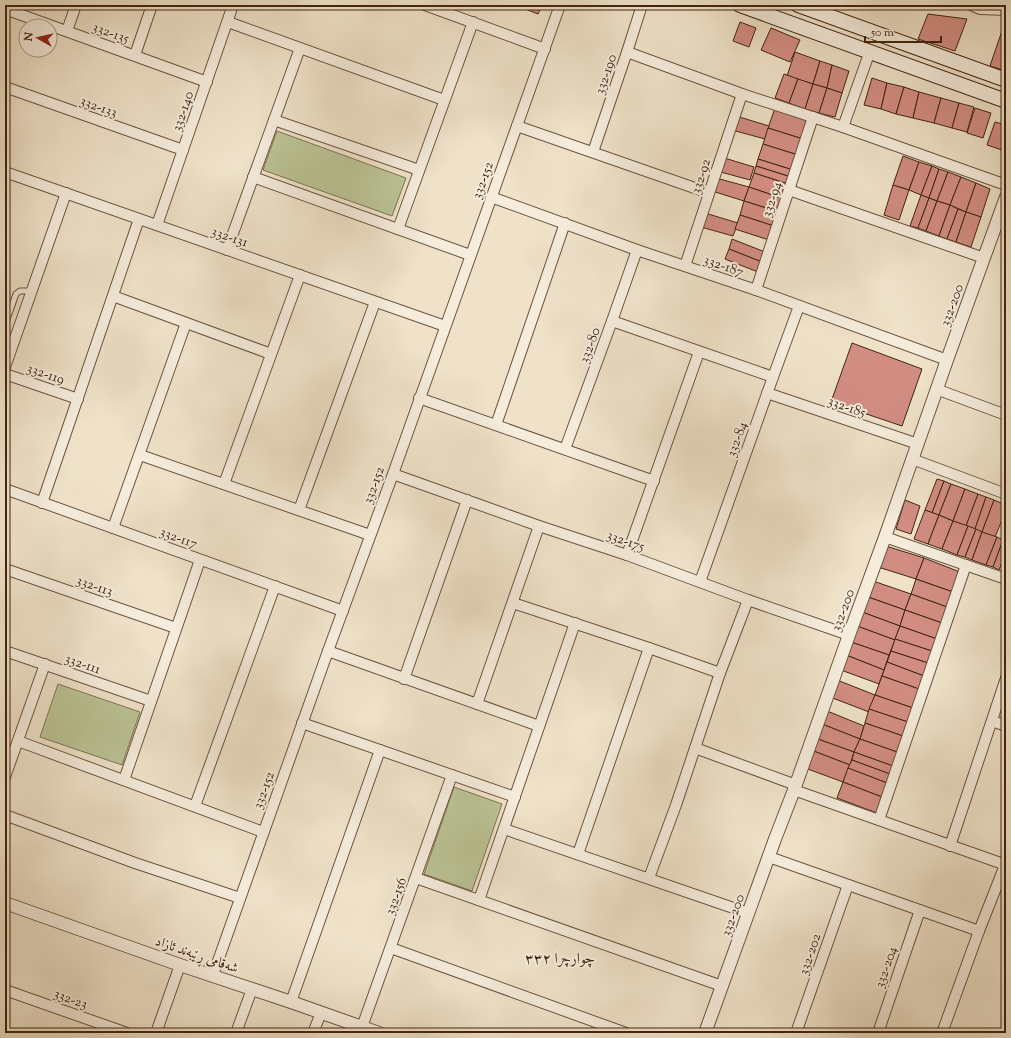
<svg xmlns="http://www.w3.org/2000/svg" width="1011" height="1038" viewBox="0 0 1011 1038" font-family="'Sorts Mill Goudy',Amiri,serif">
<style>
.green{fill:#bbc395;stroke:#7e7452}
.building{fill:#d28d82;stroke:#42240f}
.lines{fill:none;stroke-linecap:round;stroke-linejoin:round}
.service-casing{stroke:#6d543e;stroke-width:7}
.minor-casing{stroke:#6d543e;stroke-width:12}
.tertiary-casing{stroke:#6d543e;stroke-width:14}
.secondary-casing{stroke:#42240f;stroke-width:16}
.service{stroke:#f5ecdc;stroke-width:5}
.minor{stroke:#f5ecdc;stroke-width:10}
.tertiary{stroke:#f5ecdc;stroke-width:12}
.secondary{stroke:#f5ecdc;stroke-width:14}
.labels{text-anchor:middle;stroke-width:4;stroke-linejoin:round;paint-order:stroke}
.street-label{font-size:14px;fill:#42240f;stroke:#f5ecdc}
.neighbourhood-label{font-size:15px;fill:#42240f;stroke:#f5ecdc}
</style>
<rect width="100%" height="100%" fill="#efe2c9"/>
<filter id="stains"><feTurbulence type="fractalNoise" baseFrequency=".005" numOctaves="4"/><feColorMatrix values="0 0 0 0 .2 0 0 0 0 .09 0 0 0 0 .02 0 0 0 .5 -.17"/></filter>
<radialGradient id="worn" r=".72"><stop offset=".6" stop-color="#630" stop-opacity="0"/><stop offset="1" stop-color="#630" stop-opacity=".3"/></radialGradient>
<g class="green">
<polygon points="277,131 406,178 392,216 263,170"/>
<polygon points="58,684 140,712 122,765 40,737"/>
<polygon points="454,787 502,804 472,891 424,874"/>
</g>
<g class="building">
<polygon points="515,5 542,5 538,14"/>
<polygon points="928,14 967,19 955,51 918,39"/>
<polygon points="1006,19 1006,71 990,66"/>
<polygon points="740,22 756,28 749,47 733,41"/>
<polygon points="771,28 800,40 790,62 761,50"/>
<polygon points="795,52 820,61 813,84 787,76"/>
<polygon points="820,61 832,65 827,88 813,84"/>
<polygon points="832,65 849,71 842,93 827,88"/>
<polygon points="784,74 798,79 789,103 775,98"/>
<polygon points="872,78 887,83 881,109 864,105"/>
<polygon points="798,79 813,84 805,109 789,103"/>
<polygon points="887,83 904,87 896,114 881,109"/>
<polygon points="813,84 827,88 819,113 805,109"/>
<polygon points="904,87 919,92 913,118 896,114"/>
<polygon points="827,88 842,93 835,117 819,113"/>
<polygon points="919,92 941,98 934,123 913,118"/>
<polygon points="941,98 959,103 952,128 934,123"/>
<polygon points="959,103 974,107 967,132 952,128"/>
<polygon points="775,108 809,120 803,139 768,128"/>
<polygon points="975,108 991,113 983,138 967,133"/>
<polygon points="736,116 769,126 765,139 732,130"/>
<polygon points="995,122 1006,125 1006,139 1002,150 987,145"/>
<polygon points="768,128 803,139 798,155 763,144"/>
<polygon points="763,144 798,155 793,170 758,159"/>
<polygon points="903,156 919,162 909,190 893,185"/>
<polygon points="721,157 754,167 750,180 717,171"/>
<polygon points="758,159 793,170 791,177 756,166"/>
<polygon points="919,162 932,166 921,195 909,190"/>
<polygon points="756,166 791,177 788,184 754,173"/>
<polygon points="932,166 939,169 929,198 921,195"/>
<polygon points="939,169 948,172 937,201 929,198"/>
<polygon points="948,172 961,177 950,205 937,201"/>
<polygon points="754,173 788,184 784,199 749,187"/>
<polygon points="961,177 976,183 966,212 950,205"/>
<polygon points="716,178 749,187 744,201 712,191"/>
<polygon points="976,183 990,189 981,217 966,212"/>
<polygon points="893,185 909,190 899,220 884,215"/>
<polygon points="749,187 784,199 779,212 744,201"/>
<polygon points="921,195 929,198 918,228 910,226"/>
<polygon points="929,198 937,201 926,231 918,228"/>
<polygon points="744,201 779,212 774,226 740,215"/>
<polygon points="937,201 950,205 939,236 926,231"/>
<polygon points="950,205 958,209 947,239 939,236"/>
<polygon points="958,209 966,212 956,242 947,239"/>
<polygon points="966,212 981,217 971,247 956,242"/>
<polygon points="705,213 738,223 733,236 701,227"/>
<polygon points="740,215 774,226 769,240 735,229"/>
<polygon points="732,239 765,252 762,262 729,249"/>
<polygon points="729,249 762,262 758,272 725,259"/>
<polygon points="852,343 922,369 902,426 831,402"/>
<polygon points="937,479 944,481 932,513 925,510"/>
<polygon points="944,481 951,484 939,515 932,513"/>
<polygon points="951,484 965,489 953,521 939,515"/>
<polygon points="965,489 978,494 966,526 953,521"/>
<polygon points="978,494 986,497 975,529 966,526"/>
<polygon points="986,497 994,500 982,532 975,529"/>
<polygon points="905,500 920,506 911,534 896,529"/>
<polygon points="994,500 1006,505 1006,510 995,537 982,532"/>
<polygon points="925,510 939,515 928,544 914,539"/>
<polygon points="939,515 953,521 942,549 928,544"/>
<polygon points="953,521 968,526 957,555 942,549"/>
<polygon points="968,526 976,529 965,557 957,555"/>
<polygon points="976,529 982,532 972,560 965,557"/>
<polygon points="982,532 997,537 986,565 972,560"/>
<polygon points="997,537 1003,540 993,567 986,565"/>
<polygon points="1003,540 1006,541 1006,552 999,570 993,567"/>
<polygon points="886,546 924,558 916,579 878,567"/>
<polygon points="924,558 960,572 953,592 916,579"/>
<polygon points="916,579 953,592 947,607 911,594"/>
<polygon points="873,581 911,594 905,610 868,597"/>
<polygon points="911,594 947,607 942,623 905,610"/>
<polygon points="868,597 905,610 900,626 862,612"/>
<polygon points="905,610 942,623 937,639 900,626"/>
<polygon points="862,612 900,626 895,640 857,626"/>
<polygon points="857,626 895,640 889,655 851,642"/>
<polygon points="900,626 937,639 932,651 895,639"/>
<polygon points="895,639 932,651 928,663 891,651"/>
<polygon points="851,642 889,655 884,670 846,655"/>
<polygon points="891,651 928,663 924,676 887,662"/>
<polygon points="846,655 884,670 879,684 841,670"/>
<polygon points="887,662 924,676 919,689 882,676"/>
<polygon points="882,676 919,689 913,708 875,695"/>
<polygon points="837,680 875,695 869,712 830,697"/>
<polygon points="875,695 913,708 908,722 869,709"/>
<polygon points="869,709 908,722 903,736 865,723"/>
<polygon points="827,711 864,726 860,739 822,724"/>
<polygon points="865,723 903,736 897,752 860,739"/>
<polygon points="822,724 860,739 854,752 815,738"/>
<polygon points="815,738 854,752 850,765 811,750"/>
<polygon points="860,739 897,752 893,766 854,752"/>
<polygon points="811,750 850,765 843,782 805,768"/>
<polygon points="854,752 893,766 890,774 852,760"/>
<polygon points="852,760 890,774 887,783 848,768"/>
<polygon points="848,768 887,783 882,797 843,782"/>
<polygon points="843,782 882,797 877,813 837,798"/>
</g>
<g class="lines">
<defs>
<polyline id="service" points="5,325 16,294 20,291 31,291"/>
<g id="minor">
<polyline points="425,5 545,49"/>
<polyline points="971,5 980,9 1006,10"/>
<polyline points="5,9 207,82"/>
<polyline points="228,22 444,100"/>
<polyline points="67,31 76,5"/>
<polyline points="627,52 742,94 843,127 1006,185"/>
<polyline points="135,55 152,5"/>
<polyline points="5,87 183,150"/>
<polyline points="274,120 419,170"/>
<polyline points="517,126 709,193"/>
<polyline points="843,127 870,51"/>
<polyline points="593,152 627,52 642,5"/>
<polyline points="5,172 445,326"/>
<polyline points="253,177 470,255"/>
<polyline points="789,190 984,258"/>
<polyline points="491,197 637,250 756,290 947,360"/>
<polyline points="157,225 233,5"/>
<polyline points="398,229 473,22"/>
<polyline points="227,250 300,48"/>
<polyline points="685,266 742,94"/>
<polyline points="756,290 813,117"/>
<polyline points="113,296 271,354"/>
<polyline points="612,321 773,377"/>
<polyline points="5,367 66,193"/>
<polyline points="5,374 78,399"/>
<polyline points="936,389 1006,415"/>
<polyline points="767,393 918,444"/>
<polyline points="419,398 654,481"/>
<polyline points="496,425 565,223"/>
<polyline points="565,449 612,321 637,250"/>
<polyline points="140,455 370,535"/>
<polyline points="912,459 1006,494"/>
<polyline points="393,474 539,526 627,555 748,600 849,635"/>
<polyline points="224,484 300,275"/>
<polyline points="5,489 343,611"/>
<polyline points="42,503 139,219"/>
<polyline points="299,510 375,302"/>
<polyline points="113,528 186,323"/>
<polyline points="885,537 1006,579"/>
<polyline points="627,555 699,352"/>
<polyline points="5,569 176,628"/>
<polyline points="700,582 773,377 799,306"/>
<polyline points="513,603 649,648 720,673"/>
<polyline points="5,651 151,701"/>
<polyline points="328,651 539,726"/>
<polyline points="404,679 467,500"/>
<polyline points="477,704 539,526"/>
<polyline points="992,721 1006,726"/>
<polyline points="302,723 515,797"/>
<polyline points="18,741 263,832"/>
<polyline points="695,748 796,785"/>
<polyline points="5,777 45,664"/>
<polyline points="124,780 200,560"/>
<polyline points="794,790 1006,865"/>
<polyline points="195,806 275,586"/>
<polyline points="5,815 135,863 240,898"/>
<polyline points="879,820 966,565"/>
<polyline points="504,829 748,913"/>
<polyline points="950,846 1006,678"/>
<polyline points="578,854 649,648"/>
<polyline points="769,857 979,931"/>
<polyline points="416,878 722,986"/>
<polyline points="649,878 676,805 720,673 748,600"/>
<polyline points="479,900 575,623"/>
<polyline points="391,948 626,1033"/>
<polyline points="213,975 328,651 393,474 560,5"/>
<polyline points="5,990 127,1033"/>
<polyline points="291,1002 380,750"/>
<polyline points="362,1027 452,775"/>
<polyline points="156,1033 180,965"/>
<polyline points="236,1033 252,989"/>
<polyline points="313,1033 321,1013"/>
<polyline points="796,1033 848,885"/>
<polyline points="878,1033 920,910"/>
<polyline points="942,1033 979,931 1005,865"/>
</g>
<g id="tertiary">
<polyline points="5,903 180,965 291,1002 379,1033"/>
<polyline points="705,1033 775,839 794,790 849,635 885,537 947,360 1006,197"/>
</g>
<g id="secondary">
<polyline points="740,5 1006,101"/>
<polyline points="798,5 1006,80"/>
</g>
</defs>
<use href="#service" class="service-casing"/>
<use href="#minor" class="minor-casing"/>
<use href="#tertiary" class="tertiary-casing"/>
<use href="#secondary" class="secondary-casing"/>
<use href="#service" class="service"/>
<use href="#minor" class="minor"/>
<use href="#tertiary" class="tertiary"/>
<use href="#secondary" class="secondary"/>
</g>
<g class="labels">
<g class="street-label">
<text transform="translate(111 32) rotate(20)" y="5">332-135</text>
<text transform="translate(605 74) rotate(-71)" y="5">332-190</text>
<text transform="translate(99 106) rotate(20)" y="5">332-133</text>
<text transform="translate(182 111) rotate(-71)" y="5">332-140</text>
<text transform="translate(700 176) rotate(-72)" y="5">332-92</text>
<text transform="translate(482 180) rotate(-70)" y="5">332-152</text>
<text transform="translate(771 199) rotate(-72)" y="5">332-94</text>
<text transform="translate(230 236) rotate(19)" y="5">332-131</text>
<text transform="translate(724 265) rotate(19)" y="5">332-187</text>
<text transform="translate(951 305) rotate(-70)" y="5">332-200</text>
<text transform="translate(589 345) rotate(-70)" y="5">332-80</text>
<text transform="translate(46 373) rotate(19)" y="5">332-119</text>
<text transform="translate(847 406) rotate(19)" y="5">332-185</text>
<text transform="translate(736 439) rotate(-70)" y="5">332-84</text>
<text transform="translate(373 485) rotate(-70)" y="5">332-152</text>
<text transform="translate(179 537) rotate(20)" y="5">332-117</text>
<text transform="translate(626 540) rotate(19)" y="5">332-175</text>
<text transform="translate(95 585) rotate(19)" y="5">332-113</text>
<text transform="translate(842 610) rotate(-70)" y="5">332-200</text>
<text transform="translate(83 663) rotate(19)" y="5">332-111</text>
<text transform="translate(263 790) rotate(-70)" y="5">332-152</text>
<text transform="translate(395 896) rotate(-70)" y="5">332-156</text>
<text transform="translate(732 915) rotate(-70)" y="5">332-200</text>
<text transform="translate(197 954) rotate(19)" y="5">شەقامی ڕێبەند ئازاد</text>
<text transform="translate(809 954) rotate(-71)" y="5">332-202</text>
<text transform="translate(885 967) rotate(-71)" y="5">332-204</text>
<text transform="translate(71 998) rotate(20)" y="5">332-23</text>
</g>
<g class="neighbourhood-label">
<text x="560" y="963">چوارچرا ٣٣٢</text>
</g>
</g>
<rect width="1011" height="1038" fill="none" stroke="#efe2c9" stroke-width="20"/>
<rect x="6" y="6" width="999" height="1026" fill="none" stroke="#42240f" stroke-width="2"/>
<rect x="10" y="10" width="991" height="1018" fill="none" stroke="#42240f"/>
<g transform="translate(38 38) rotate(278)"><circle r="19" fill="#f5ecdc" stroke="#ad9c8a"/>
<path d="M0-3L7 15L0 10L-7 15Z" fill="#8f2418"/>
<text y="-6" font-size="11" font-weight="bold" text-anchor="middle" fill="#42240f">N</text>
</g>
<path d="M865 36v6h76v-6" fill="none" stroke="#42240f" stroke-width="2"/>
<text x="871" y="36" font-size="12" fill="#42240f" stroke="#f5ecdc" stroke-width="3" paint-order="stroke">50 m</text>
<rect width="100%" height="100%" filter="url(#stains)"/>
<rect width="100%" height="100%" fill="url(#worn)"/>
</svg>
